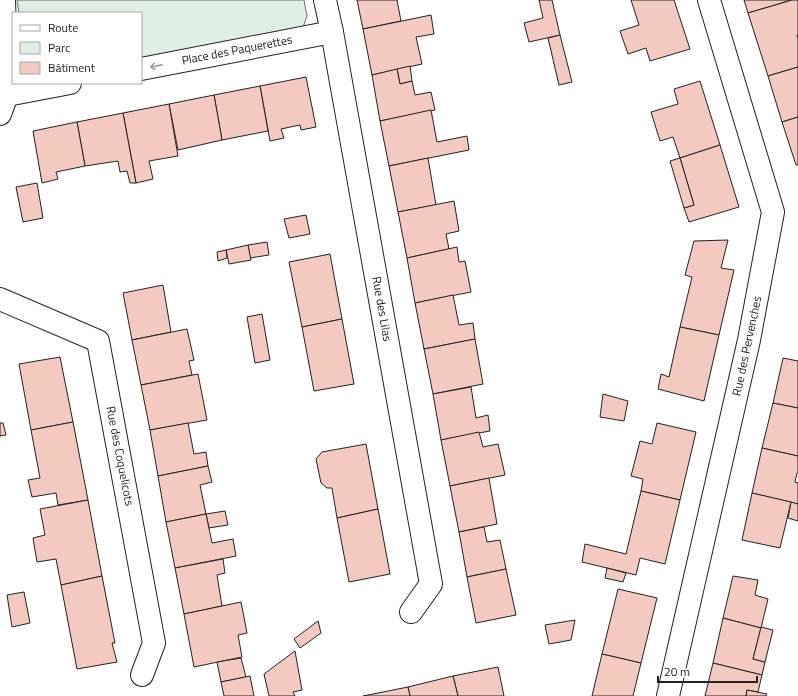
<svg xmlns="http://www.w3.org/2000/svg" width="798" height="696" viewBox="0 0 798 696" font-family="'Titillium Web',sans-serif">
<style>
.green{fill:#e0efe3;stroke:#6f6f6f}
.building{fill:#f3c9c0;stroke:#222}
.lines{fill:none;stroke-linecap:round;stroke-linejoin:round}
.minor-casing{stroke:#222;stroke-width:24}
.minor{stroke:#fff;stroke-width:22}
.oneway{stroke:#9c9c9c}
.labels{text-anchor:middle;stroke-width:3;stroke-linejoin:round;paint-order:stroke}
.street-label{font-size:12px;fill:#222;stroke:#fff}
</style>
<rect width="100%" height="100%" fill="#fff"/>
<polygon class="green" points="17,0 304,0 307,16 302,31 141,60 141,13 19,13"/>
<g class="building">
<polygon points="357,0 397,0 401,21 363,29"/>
<polygon points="539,0 552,0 560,35 529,42 524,23 543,18"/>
<polygon points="631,0 674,0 690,49 650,61 646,48 628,54 620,31 639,25"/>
<polygon points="744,0 792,0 748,13"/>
<polygon points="792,0 798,0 798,35 797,35 798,39 798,67 768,76 748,13"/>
<polygon points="431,15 434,34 416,37 422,64 372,75 363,29"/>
<polygon points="560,35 572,82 559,85 548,38"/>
<polygon points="410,66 412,81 400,84 397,69"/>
<polygon points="798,67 798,117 782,122 768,76"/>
<polygon points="397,69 400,84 412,81 415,95 431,92 435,110 380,121 372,75"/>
<polygon points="306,77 316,127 301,130 300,125 281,129 284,138 270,141 260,86"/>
<polygon points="700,81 720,145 680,158 673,137 660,141 651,112 678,104 674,89"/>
<polygon points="260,86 268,131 222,140 214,95"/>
<polygon points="214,95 222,140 178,150 169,104"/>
<polygon points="169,104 178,156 149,161 153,179 136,183 123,113"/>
<polygon points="431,110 437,142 467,136 469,150 389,166 380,121"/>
<polygon points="123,113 136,183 130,183 127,171 120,172 118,161 85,166 77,122"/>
<polygon points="798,117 798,165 796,165 782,122"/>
<polygon points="77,122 85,166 56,172 58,179 42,183 33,131"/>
<polygon points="720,145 739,207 689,222 684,208 694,205 680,158"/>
<polygon points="428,158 436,205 398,212 389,166"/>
<polygon points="680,158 694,205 684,208 670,161"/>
<polygon points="37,183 43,218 23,222 16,187"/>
<polygon points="454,201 459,231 446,234 449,249 407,258 398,212"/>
<polygon points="306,215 310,234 289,238 284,219"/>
<polygon points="728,240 721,268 734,270 719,335 680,327 692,277 685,275 694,241"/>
<polygon points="267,242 269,255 250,258 248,245"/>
<polygon points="248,245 251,260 229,264 226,250"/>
<polygon points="457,247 459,262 465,261 471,292 415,303 407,258"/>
<polygon points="226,250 227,258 218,261 217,252"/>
<polygon points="330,254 342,319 302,327 289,262"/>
<polygon points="163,285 171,332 132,340 123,293"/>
<polygon points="453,295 459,325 473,323 475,339 424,349 415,303"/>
<polygon points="262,314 270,360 255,363 247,317"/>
<polygon points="342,319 354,384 314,391 302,327"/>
<polygon points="680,327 719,335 704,401 658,389 661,374 669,377"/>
<polygon points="187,329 194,360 189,361 192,375 141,385 132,340"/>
<polygon points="475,339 483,384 433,394 424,349"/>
<polygon points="60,357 73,422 31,430 19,364"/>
<polygon points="783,358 798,361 798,408 773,403"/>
<polygon points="198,374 207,420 150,430 141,385"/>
<polygon points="471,387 476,418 488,415 490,431 441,440 433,394"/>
<polygon points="603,394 628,401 624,421 600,417"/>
<polygon points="773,403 798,408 798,456 762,448"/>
<polygon points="73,422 88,500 58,505 56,493 32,497 28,480 40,478 31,430"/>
<polygon points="0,423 3,423 6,435 0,436"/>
<polygon points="188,423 194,454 206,452 208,466 158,476 150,430"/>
<polygon points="657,423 696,432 680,500 641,491 643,479 631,476 640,441 652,444"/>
<polygon points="479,432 483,447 498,444 505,475 450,486 441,440"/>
<polygon points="366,444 378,509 337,518 332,488 327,488 321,483 316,459 322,452"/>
<polygon points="762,448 798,456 798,473 797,473 795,482 798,483 798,504 752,493"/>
<polygon points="208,466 212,482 200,485 206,514 166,522 158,476"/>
<polygon points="489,478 497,524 459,532 450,486"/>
<polygon points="641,491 680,500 665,564 640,558 636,575 582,562 585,544 626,554"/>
<polygon points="752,493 791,502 780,548 742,540"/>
<polygon points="88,500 102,576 61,585 56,559 37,562 33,538 45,535 40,509"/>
<polygon points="791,502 798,504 798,521 788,518"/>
<polygon points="378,509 390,574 349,582 337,518"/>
<polygon points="225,511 228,525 209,528 206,514"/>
<polygon points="206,514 212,543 233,539 236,556 175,568 166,522"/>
<polygon points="484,527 487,542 500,540 506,569 467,577 459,532"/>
<polygon points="223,559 225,573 217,575 222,606 184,614 175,568"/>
<polygon points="607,568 626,573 623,582 605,578"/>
<polygon points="506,569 516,615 476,623 467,577"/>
<polygon points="102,576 115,643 112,643 117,662 77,669 61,585"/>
<polygon points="733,576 758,580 755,595 768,599 761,628 723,618"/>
<polygon points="618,589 657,598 641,663 602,654"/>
<polygon points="24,592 30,623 12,627 7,595"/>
<polygon points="241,602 247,633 238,635 242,657 194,667 184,614"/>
<polygon points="723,618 761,628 753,659 765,662 762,675 713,663"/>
<polygon points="575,620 571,640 549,644 545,625"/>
<polygon points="318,621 321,633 300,648 294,639"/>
<polygon points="761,627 773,630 765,662 753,659"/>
<polygon points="295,651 302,690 293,692 295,696 269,696 264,674"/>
<polygon points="602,654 641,663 633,696 592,696"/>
<polygon points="241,658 246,677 221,682 217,662"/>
<polygon points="713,663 762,675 758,692 747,690 746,696 705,696"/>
<polygon points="498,667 504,696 458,696 453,676"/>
<polygon points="250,676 254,696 224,696 221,682"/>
<polygon points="453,676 458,696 410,696 408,687"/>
<polygon points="408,687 410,696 363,696"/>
<polygon points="747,690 767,694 766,696 746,696"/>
</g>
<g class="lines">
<defs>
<g id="minor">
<polyline points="325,0 332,32 431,584 411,612"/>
<polyline points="141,69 332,32"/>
<polyline points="7,95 70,83"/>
<polyline points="0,114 7,95 4,0"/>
<polyline points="0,299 98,341 154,643 142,675"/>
<polyline points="668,696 749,340 773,212 709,0"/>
</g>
</defs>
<use href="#minor" class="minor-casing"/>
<use href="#minor" class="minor"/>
</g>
<defs><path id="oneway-shaft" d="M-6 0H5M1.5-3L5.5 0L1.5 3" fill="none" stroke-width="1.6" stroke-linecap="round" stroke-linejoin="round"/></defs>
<use class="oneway" href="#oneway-shaft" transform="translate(156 66) rotate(169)"/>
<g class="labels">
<g class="street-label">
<text transform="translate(237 50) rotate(-11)" y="4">Place des Paquerettes</text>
<text transform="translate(382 309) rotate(80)" y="4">Rue des Lilas</text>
<text transform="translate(747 346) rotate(-78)" y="4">Rue des Pervenches</text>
<text transform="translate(120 456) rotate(79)" y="4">Rue des Coquelicots</text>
</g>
</g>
<rect x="12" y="12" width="130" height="72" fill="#ffffff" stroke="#a7a7a7"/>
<rect x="20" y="25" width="20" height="6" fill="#ffffff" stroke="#a7a7a7"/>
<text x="48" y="32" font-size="12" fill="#222222">Route</text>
<rect x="20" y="42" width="20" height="12" fill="#e0efe3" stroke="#a7a7a7"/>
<text x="48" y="52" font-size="12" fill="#222222">Parc</text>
<rect x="20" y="62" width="20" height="12" fill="#f3c9c0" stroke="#a7a7a7"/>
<text x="48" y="72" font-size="12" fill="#222222">Bâtiment</text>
<path d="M658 676v6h99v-6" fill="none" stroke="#222222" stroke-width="2"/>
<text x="664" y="676" font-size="12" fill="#222222" stroke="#ffffff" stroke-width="3" paint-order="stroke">20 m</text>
</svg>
